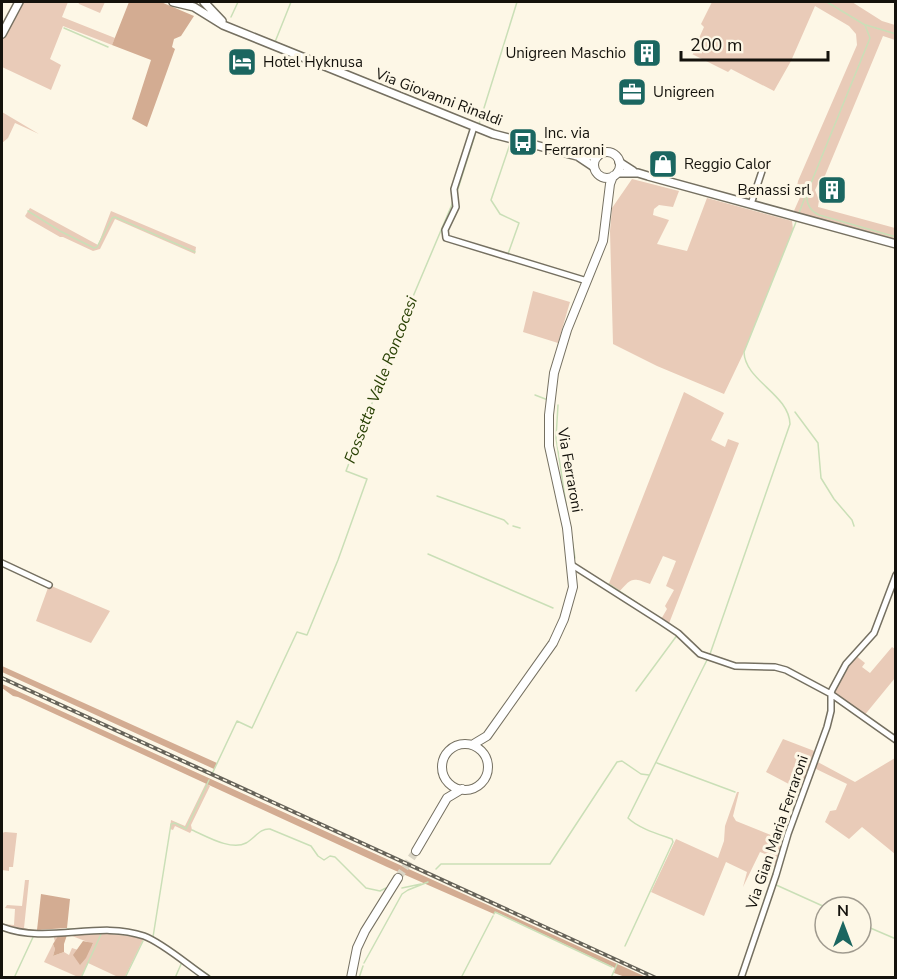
<svg xmlns="http://www.w3.org/2000/svg" width="897" height="979" font-family="'Nunito Sans',sans-serif">
	<style>
		.green { fill: #e9cbb8 }
		.forest { fill: #d3ac92 }
		.lines { fill: none; stroke-linecap: round; stroke-linejoin: round }
		.stream { stroke: #cadfb7; stroke-width: 1.5 }
		.secondary-tunnel { stroke: #dad5c5; stroke-width: 8; stroke-dasharray: 8 4; stroke-linecap: butt }
		.minor-casing { stroke: #757061; stroke-width: 8 }
		.tertiary-casing { stroke: #757061; stroke-width: 10 }
		.secondary-casing { stroke: #757061; stroke-width: 10 }
		.minor { stroke: #fff; stroke-width: 5 }
		.tertiary { stroke: #fff; stroke-width: 7 }
		.secondary { stroke: #fff; stroke-width: 8 }
		.rail-casing { stroke: #666359; stroke-width: 4 }
		.rail { stroke: #fdf7e6; stroke-width: 1.5; stroke-dasharray: 4.5; stroke-linecap: butt }
		.labels { text-anchor: middle; dominant-baseline: central; stroke-width: 6; stroke-linejoin: round; paint-order: stroke }
		.poi-label { font-size: 15px; fill: #14120c; stroke: #fdf7e6; text-anchor: start }
		.street-label { font-size: 15px; fill: #14120c; stroke: #fdf7e6 }
		.water-label { font-size: 16px; font-style: italic; fill: #294104; stroke: #fdf7e6 }
	</style>
	<rect width="100%" height="100%" fill="#fdf7e6"/>
	<path class="green" d="M21,2H68L62,17L115,38L112,45L63,26L50,59L61,65L51,90L2,67V40Z
		M78,2H105L100,13L79,4Z
		M712,2H852L882,21L895,25V40L883,36L824,178L819,182L815,190L819,200L818,207L895,228V241L793,213L801,195L797,187L798,181L857,45L856,34L849,26L815,6L791,61L774,91L731,69L728,72L692,54L704,27L701,24Z
		M2,112L39,134L15,123L8,138L2,143Z
		M632,179L679,191L673,207L659,205L654,209L653,215L669,220L657,244L687,251L707,198L792,221L793,229L744,352L724,394L657,366L613,344L610,231L612,208Z
		M30,208L98,245L111,211L196,247L195,254L115,219L100,249L93,251L63,237H60L27,218L25,216Z
		M533,291L570,302L558,343L523,332Z
		M684,392L724,413L711,440L725,447L728,439L739,443L668,626L660,621L667,609L665,606L674,590L666,586L676,561L663,556L650,584C631,577 632,578 618,593L608,586Z
		M49,585L110,611L91,643L36,621Z
		M892,647L895,649V678L863,717L831,694L855,655L865,663L862,667L870,673Z
		M783,739L817,752L814,760L855,782L895,758V854L862,827L849,839L825,822L830,811L836,810L847,784L812,767L804,792L766,772Z
		M206,783L210,786L191,825L192,830L190,833L175,826L173,830L170,829L171,820L185,826Z
		M737,792H739L733,816L736,821L786,841L778,870L774,868L775,858L760,852L743,887L747,872L726,862L704,916L651,892L676,839L718,858L724,841L725,826Z
		M5,832L17,833L13,867H9V871L2,870V833Z
		M25,880H29L24,928L36,931L17,929L2,924L14,925L15,909L5,908L7,905L22,906Z
		M102,933L144,938L125,977H118L88,963L81,977H78L44,962L53,944L55,949L53,956L64,952L69,955L72,948L78,950L93,944L72,936H58L55,942L53,934Z"/>
	<path class="forest" d="M129,2H161L194,16L181,36L174,39L172,47L175,49L147,127L132,119L151,60L112,45Z
		M2,666L217,763L214,769L2,672Z
		M2,684L646,977H625L614,973L615,968L496,912L494,914L387,867L18,697L13,696L2,688Z
		M41,894L70,899L67,928L37,930Z
		M67,935L64,944V952L53,956L55,949L53,944L58,936Z
		M83,941L93,943L86,958L80,965L73,955Z"/>
	<g class="lines">
		<path class="stream" d="M291,2L275,42L364,78
			M827,2L865,25L870,38L807,193C806,203 810,211 819,215L896,237
			M231,17L238,2
			M866,25L896,34
			M64,28L108,47
			M479,124L517,2
			M457,192L475,135
			M28,211L60,231L94,248L97,247L112,218L115,217L195,252
			M799,213L805,197
			M508,254L519,223L500,214L491,200L510,144
			M535,395L548,400
			M558,405L556,438L568,517
			M795,412L818,443L821,478L834,499L852,520L854,526
			M437,496L504,520L508,524
			M513,526L520,528
			M572,539L575,558
			M428,554L553,608
			M609,584L658,617
			M710,654L790,424C789,394 745,381 744,352L796,222
			M636,691L678,634
			M657,763L735,792
			M212,774L237,721L252,728L297,632L307,635L338,560L367,479L346,471L412,299L453,202
			M192,830C206,836 231,851 246,843C255,838 260,828 270,829L311,846L318,856L324,860L330,856L335,857L366,888L380,891L386,888
			M436,869L441,864H550L617,762L622,761L641,774L649,775
			M774,884L825,907
			M402,888L421,884
			M494,914L495,912L612,967
			M861,924L896,939
			M67,929L102,928
			M52,931L63,930
			M146,934L157,940
			M153,937L171,824L175,823L186,829L209,780
			M625,946L673,842L672,839C658,834 638,828 628,818L707,660
			M184,958L213,978
			M364,963L402,894L408,890L428,882
			M14,978L34,935
			M81,978L102,932
			M125,978L143,941
			M175,978L182,962
			M359,978L363,966
			M461,978L493,916
			M611,978L617,964"/>
		<path class="secondary-tunnel" d="M398,878L416,851"/>
		<g class="minor-casing">
			<path id="minor" d="M474,127L454,189L456,207L445,230L446,238L587,281
				M751,204L762,171
				M2,563L49,585
				M572,565L660,621L678,633L700,654L735,666L775,667L786,670L831,694L896,740
				M2,927C48,945 98,920 144,936C163,943 189,966 207,978
				M741,978L776,875L788,834L827,727L831,711V694L832,690L846,664L874,633L896,575"/>
		</g>
		<g class="tertiary-casing">
			<path id="tertiary" d="M173,2L194,7L223,25L493,134L577,156H598
				M204,2L222,21
				M2,34L19,2
				M579,157L594,167
				M619,162L633,171
				M617,173H638L648,176L896,244"/>
		</g>
		<g class="secondary-casing">
			<path id="secondary" d="M594 165a13 13 0 1 1 26 0a13 13 0 1 1-26 0Z
				M442 767a23 23 0 1 1 46 0a23 23 0 1 1-46 0Z
				M472,745L487,736L553,643L564,619L573,587L567,528L549,446V415L554,373L567,330L603,241L610,184L613,176
				M416,851L447,798L462,789
				M351,978L357,948L365,931L398,878"/>
		</g>
		<use href="#minor" class="minor"/>
		<use href="#tertiary" class="tertiary"/>
		<use href="#secondary" class="secondary"/>
		<g class="rail-casing">
			<path id="rail" d="M2,678L656,978"/>
		</g>
		<use href="#rail" class="rail"/>
	</g>
	<defs>
		<g id="building-square" transform="scale(1.5)"><rect x="-9" y="-9" width="18" height="18" rx="4" fill="#1b6660" stroke="#fdf7e6"/><path d="M-4-6H4V6H1V3H-1V6H-4ZM-2.5-4.3h1.7v1.8h-1.7ZM.8-4.3h1.7v1.8H.8ZM-2.5-1h1.7V.8h-1.7ZM.8-1h1.7V.8H.8Z" fill="#fff"/></g>
		<g id="hotel-square" transform="scale(1.5)"><rect x="-9" y="-9" width="18" height="18" rx="4" fill="#1b6660" stroke="#fdf7e6"/><path d="M-6-4.5h1.5V1H6V5H4.5V3h-9V5H-6ZM-4 0a1.8 1.8 0 1 1 3.6 0ZM.5 0V-2.5h3Q6-2.5 6 0Z" fill="#fff"/></g>
		<g id="office-square" transform="scale(1.5)"><rect x="-9" y="-9" width="18" height="18" rx="4" fill="#1b6660" stroke="#fdf7e6"/><path d="M-6-3h4V-5.5h4V-3h4V5H-6ZM-1-4.5V-3h2v-1.5ZM-6 0V1H6V0Z" fill="#fff"/></g>
		<g id="bus-square" transform="scale(1.5)"><rect x="-9" y="-9" width="18" height="18" rx="4" fill="#1b6660" stroke="#fdf7e6"/><path d="M-5-6H5V4H4V6H2V4H-2V6H-4V4H-5ZM-3.5-4V0h7V-4ZM-3.5 1.2v1.5H-2V1.2ZM2 1.2v1.5H3.5V1.2Z" fill="#fff"/></g>
		<g id="shop-square" transform="scale(1.5)"><rect x="-9" y="-9" width="18" height="18" rx="4" fill="#1b6660" stroke="#fdf7e6"/><path d="M-5-2.5h2.3a2.7 3.5 0 0 1 5.4 0H5L5.5 6h-11ZM-1.5-2.5h3a1.5 2.3 0 0 0-3 0Z" fill="#fff"/></g>
	</defs>
	<g fill-rule="evenodd">
		<use href="#building-square" x="647" y="53"/>
		<use href="#hotel-square" x="242" y="62"/>
		<use href="#office-square" x="632" y="92"/>
		<use href="#bus-square" x="523" y="142"/>
		<use href="#shop-square" x="663" y="164"/>
		<use href="#building-square" x="832" y="190"/>
	</g>
	<g class="labels">
		<g class="poi-label">
			<text x="626" y="53" text-anchor="end">Unigreen Maschio</text>
			<text x="263" y="62">Hotel Hyknusa</text>
			<text x="653" y="92">Unigreen</text>
			<text x="544" y="133">Inc. via<tspan x="544" dy="17">Ferraroni</tspan></text>
			<text x="684" y="164">Reggio Calor</text>
			<text x="811" y="190" text-anchor="end">Benassi srl</text>
		</g>
		<g class="street-label">
			<text transform="translate(439 97) rotate(21)">Via Giovanni Rinaldi</text>
			<text transform="translate(570 470) rotate(80)">Via Ferraroni</text>
			<text transform="translate(777 832) rotate(-71)">Via Gian Maria Ferraroni</text>
		</g>
		<g class="water-label">
			<text transform="translate(381 380) rotate(-69)">Fossetta Valle Roncocesi</text>
		</g>
	</g>
	<rect width="897" height="979" fill="none" stroke="#14120c" stroke-width="6"/>
	<g transform="translate(843 925)"><circle r="28" fill="#fdf7e6" stroke="#a09b8f" stroke-width="1.5"/>
	<path d="M0-4.5L10 22L0 15L-10 22Z" fill="#1b6660"/>
	<text y="-9" font-size="16" font-weight="bold" text-anchor="middle" fill="#14120c">N</text>
	</g>
	<path d="M681 51v9h147v-9" fill="none" stroke="#14120c" stroke-width="3"/>
	<text x="690" y="51" font-size="18" fill="#14120c" stroke="#fdf7e6" stroke-width="4.5" paint-order="stroke">200 m</text>
</svg>
